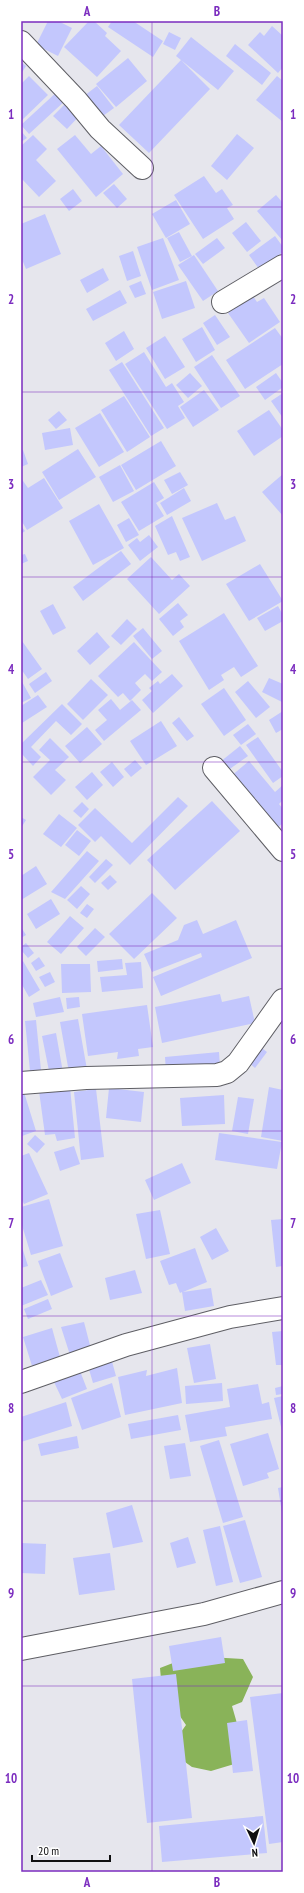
<svg xmlns="http://www.w3.org/2000/svg" width="304" height="1893" font-family="'PT Sans Narrow',sans-serif">
	<style>
		.forest { fill: #89b359 }
		.building { fill: #c3c7fd }
		.lines { fill: none; stroke-linecap: round; stroke-linejoin: round }
		.street-casing { stroke: #5e5e64; stroke-width: 24 }
		.secondary-casing { stroke: #5e5e64; stroke-width: 24 }
		.street { stroke: #fff; stroke-width: 22 }
		.secondary { stroke: #fff; stroke-width: 22 }
		.grid { fill: none; stroke: #7b2cbf; stroke-width: 1; stroke-opacity: 0.55 }
		.neatline { fill: none; stroke: #7b2cbf; stroke-width: 1.5 }
		.grid-label { font-size: 13px; text-anchor: middle; font-weight: bold; fill: #7b2cbf }
	</style>
	<rect width="100%" height="100%" fill="#e6e6ed"/>
	<path class="forest" d="M191,1656L243,1659L253,1677L242,1702L232,1706L240,1734L241,1762L211,1771L192,1767L171,1752L174,1742L186,1725L162,1690L160,1668Z"/>
	<path class="building" d="M48,21H58L72,28L58,56L36,45Z
		M89,21H94L107,33L105,36L121,51L97,77L64,47Z
		M112,21H133L163,41L153,57L108,27Z
		M272,26L283,36V67L278,73L248,45L260,32L264,36Z
		M169,32L181,38L175,50L163,44Z
		M191,37L234,71L218,90L176,56Z
		M235,44L271,73L262,85L226,56Z
		M128,58L147,81L116,107L96,84Z
		M181,60L210,89L149,153L119,125Z
		M21,62L26,66L21,74Z
		M29,76L48,95L22,120L21,84Z
		M277,76L283,81V122L256,100Z
		M97,86L114,108L96,121L80,99Z
		M59,90L67,99L29,134L21,125Z
		M69,100L82,113L67,129L53,116Z
		M21,131L27,138L21,142Z
		M237,134L254,148L227,180L211,166Z
		M33,135L47,149L36,160L56,181L39,197L21,178V146Z
		M75,135L91,154L101,146L123,174L96,197L57,149Z
		M204,176L216,193L222,189L233,205L227,208L234,219L203,239L174,195Z
		M114,184L127,199L117,208L103,193Z
		M73,189L82,201L69,211L60,199Z
		M276,195L283,203V241L257,211Z
		M176,200L190,224L166,238L152,214Z
		M45,214L61,254L26,269L21,257V224Z
		M246,222L261,241L247,252L232,233Z
		M179,232L192,256L180,262L167,238Z
		M275,236L283,247V252L259,269L249,255Z
		M163,238L179,280L152,290L137,247Z
		M217,238L225,248L203,264L195,254Z
		M133,251L141,276L127,281L119,256Z
		M194,255L218,291L203,301L178,265Z
		M103,268L109,280L87,293L80,280Z
		M141,281L146,294L135,298L129,286Z
		M186,281L195,308L162,319L153,292Z
		M120,290L127,303L93,321L86,309Z
		M253,296L257,302L264,298L280,322L249,343L228,313Z
		M215,315L230,337L217,345L203,323Z
		M202,327L215,350L196,362L182,339Z
		M275,328L283,339V364L245,389L226,360Z
		M124,331L134,349L116,361L105,343Z
		M165,336L185,367L165,379L146,348Z
		M144,352L166,387L172,383L184,402L178,406L185,418L167,429L125,364Z
		M212,355L240,396L221,408L194,367Z
		M122,362L164,428L151,436L109,370Z
		M190,373L202,386L188,398L176,385Z
		M276,373L283,383V387L265,400L256,387Z
		M204,390L219,410L193,427L180,407Z
		M283,393V418L271,401Z
		M124,396L150,437L127,452L101,410Z
		M269,410L283,430V436L254,456L237,431Z
		M59,411L67,420L56,429L48,420Z
		M100,413L124,452L99,467L75,428Z
		M70,428L73,445L45,450L42,433Z
		M161,441L176,466L136,490L121,465Z
		M78,449L96,477L59,500L42,472Z
		M21,450H23L28,464L21,467Z
		M120,465L134,491L113,502L99,477Z
		M180,472L188,485L172,494L164,480Z
		M283,474V516L262,492Z
		M21,478L28,488L44,478L63,508L27,530L21,520Z
		M154,482L164,498L156,503L164,516L139,531L121,502Z
		M184,488L191,501L167,515L160,503Z
		M217,503L225,520L235,516L246,541L202,561L182,518Z
		M99,504L124,548L93,565L69,521Z
		M172,516L190,557L180,561L176,552L168,555L155,526Z
		M129,518L139,535L126,542L117,525Z
		M21,526L25,531L21,534Z
		M149,535L158,547L140,561L128,545L137,538L140,542Z
		M121,551L131,564L83,601L73,587Z
		M25,554L28,561L21,564V555Z
		M151,557L172,580L179,574L190,586L159,614L127,579Z
		M260,564L283,601L249,621L226,584Z
		M178,603L188,615L180,621L184,627L173,636L159,619Z
		M53,604L66,628L53,635L40,611Z
		M278,606L283,615V621L265,631L257,618Z
		M224,613L258,666L241,677L234,667L221,675L224,680L209,690L179,641Z
		M127,619L137,629L121,645L111,636Z
		M143,628L162,651L152,659L133,636Z
		M97,632L110,647L90,665L77,651Z
		M22,641L42,669L28,679L21,669V642Z
		M134,642L162,672L152,681L145,674L135,683L141,690L130,701L123,693L118,697L98,676Z
		M46,672L52,681L35,693L29,684Z
		M172,674L183,686L153,713L142,700L152,691L149,688L158,681L160,684Z
		M269,678L283,684L282,702L262,692Z
		M91,679L108,695L83,720L67,704Z
		M21,680L31,698L21,703Z
		M248,681L270,707L256,718L235,692Z
		M224,688L246,720L224,736L201,704Z
		M38,695L47,707L22,723L21,706Z
		M111,699L120,710L132,700L141,710L104,741L95,730L107,720L98,710Z
		M62,704L82,724L71,735L56,721L31,747L41,757L33,766L21,753V744Z
		M283,711V729L276,733L269,720Z
		M179,717L194,736L187,741L172,723Z
		M161,721L177,746L146,765L130,741Z
		M248,724L256,734L241,745L233,735Z
		M87,727L102,744L80,763L65,746Z
		M258,737L283,772V776L273,783L246,745Z
		M50,738L69,757L55,770L66,780L51,795L33,777L50,760L39,750Z
		M240,746L248,756L227,771L220,762Z
		M135,760L142,768L131,777L124,769Z
		M249,761L275,792L283,785V800L279,804L283,809V823L276,829L230,777Z
		M112,762L124,777L113,787L100,772Z
		M92,772L103,785L87,800L75,787Z
		M178,797L188,806L130,865L101,836L95,842L78,825L95,808L132,843Z
		M212,801L240,831L175,890L147,860Z
		M82,802L89,809L81,818L73,811Z
		M59,814L77,828L61,847L43,834Z
		M21,817L26,820L21,828Z
		M77,830L91,841L79,856L65,845Z
		M87,851L99,861L65,899L51,892Z
		M106,859L113,865L95,883L89,877Z
		M36,866L47,884L21,900V876Z
		M110,875L117,882L108,890L101,883Z
		M81,886L90,894L77,909L67,900Z
		M152,893L177,918L134,959L109,934Z
		M51,899L60,914L36,929L27,914Z
		M87,904L94,909L87,918L80,913Z
		M70,916L84,928L61,954L47,942Z
		M197,920L203,934L236,920L252,958L161,996L153,977L202,957L201,953L152,972L144,954L178,940L184,925Z
		M21,927L26,935L21,938Z
		M95,928L105,937L86,956L77,947Z
		M26,943L34,953L28,958L21,950V947Z
		M39,957L45,966L36,971L31,963Z
		M122,959L123,969L98,972L97,961Z
		M23,961L40,990L29,997L21,983V962Z
		M141,962L143,988L102,992L100,977L127,975L125,963Z
		M61,964H90L91,992L62,993Z
		M50,972L55,982L45,987L39,977Z
		M220,994L222,1002L249,996L255,1023L162,1043L155,1007Z
		M60,997L64,1012L36,1017L33,1003Z
		M79,997L80,1007L67,1009L66,998Z
		M147,1005L153,1047L138,1049L139,1056L117,1059L118,1052L88,1056L82,1014Z
		M78,1019L88,1075L70,1078L60,1022Z
		M36,1020L42,1080L31,1081L25,1021Z
		M56,1033L64,1078L51,1081L42,1036Z
		M259,1046L267,1052L255,1068L247,1061Z
		M219,1052L220,1067L166,1072L165,1057Z
		M70,1087L75,1138L57,1141L55,1134L45,1135L39,1091Z
		M269,1087L283,1090V1141L261,1137Z
		M109,1088L144,1092L141,1122L106,1118Z
		M23,1089L36,1131L22,1136L21,1090Z
		M96,1089L104,1157L81,1160L74,1092Z
		M224,1095L225,1124L182,1126L180,1098Z
		M238,1097L254,1099L248,1134L232,1131Z
		M219,1133L282,1142L277,1169L215,1160Z
		M35,1135L45,1144L37,1153L27,1144Z
		M74,1146L80,1164L60,1171L54,1152Z
		M29,1153L48,1194L24,1204L21,1198V1156Z
		M182,1163L191,1183L154,1200L145,1180Z
		M49,1199L63,1246L31,1255L21,1222V1207Z
		M160,1210L170,1254L146,1259L136,1214Z
		M283,1219V1266L276,1267L271,1220Z
		M216,1228L229,1251L212,1260L200,1237Z
		M21,1244L28,1266L21,1268Z
		M195,1248L207,1282L183,1292L211,1288L214,1306L185,1311L182,1292L180,1293L176,1283L169,1285L160,1261Z
		M60,1253L73,1287L51,1296L38,1261Z
		M135,1270L142,1293L110,1300L105,1278Z
		M41,1280L48,1295L21,1306V1288Z
		M48,1299L52,1309L28,1319L24,1309Z
		M84,1322L92,1353L70,1355L61,1327Z
		M52,1328L60,1357L32,1366L23,1337Z
		M283,1331V1365H276L272,1332Z
		M210,1344L216,1379L194,1383L187,1348Z
		M111,1358L116,1376L93,1383L88,1366Z
		M177,1368L182,1403L125,1415L118,1377L147,1370L146,1376Z
		M80,1371L87,1389L62,1399L54,1382Z
		M112,1383L121,1417L82,1430L71,1398Z
		M222,1383L223,1401L186,1404L185,1386Z
		M258,1384L262,1404L269,1402L272,1419L225,1427L227,1436L190,1442L185,1415L230,1407L227,1389Z
		M283,1386V1394L276,1395L275,1388Z
		M283,1396V1431H282L274,1398Z
		M66,1402L72,1426L21,1442V1417Z
		M178,1415L181,1430L131,1439L128,1424Z
		M268,1433L279,1469L267,1473L269,1478L243,1486L230,1444Z
		M77,1436L79,1448L41,1456L38,1444Z
		M219,1440L243,1517L223,1523L200,1446Z
		M185,1443L191,1476L170,1479L164,1446Z
		M283,1487V1513H282L278,1488Z
		M132,1505L143,1542L113,1548L106,1513Z
		M245,1520L262,1577L240,1583L223,1526Z
		M220,1526L233,1582L216,1586L203,1530Z
		M188,1537L196,1563L177,1568L170,1543Z
		M21,1543L46,1544L45,1574L21,1573Z
		M110,1553L115,1590L79,1595L73,1558Z
		M221,1637L225,1663L173,1671L169,1646Z
		M176,1674L192,1818L147,1823L132,1679Z
		M283,1693V1842L269,1844L250,1697Z
		M247,1720L253,1771L233,1773L227,1723Z
		M263,1816L267,1853L162,1862L159,1826Z"/>
	<g class="lines">
		<g class="street-casing">
			<path id="street" d="M21,42L76,100L100,129L142,168
				M223,302L283,266
				M214,768L283,850
				M21,1083L86,1078L217,1075L227,1072L238,1063L283,1000
				M21,1382L126,1345L230,1317L283,1308"/>
		</g>
		<g class="secondary-casing">
			<path id="secondary" d="M21,1649L204,1614L283,1592"/>
		</g>
		<use href="#street" class="street"/>
		<use href="#secondary" class="secondary"/>
	</g>
	<path class="grid" d="M152,21V1872M21,207H283M21,392H283M21,577H283M21,762H283M21,946H283M21,1131H283M21,1316H283M21,1501H283M21,1686H283"/>
	<rect width="304" height="1893" fill="none" stroke="#ffffff" stroke-width="44"/>
	<g transform="translate(254 1843) rotate(176)" stroke="#ffffff" stroke-width="3" paint-order="stroke">
	<path d="M0-3L7 15L0 10L-7 15Z" fill="#0f0f11"/>
	<text y="-6" font-size="11" font-weight="bold" text-anchor="middle" fill="#0f0f11">N</text>
	</g>
	<path d="M32 1855v6h78v-6" fill="none" stroke="#0f0f11" stroke-width="2"/>
	<text x="38" y="1855" font-size="12" fill="#0f0f11" stroke="#ffffff" stroke-width="3" paint-order="stroke">20 m</text>
	<rect x="22" y="22" width="260" height="1849" class="neatline"/>
	<g class="grid-label">
		<text x="87" y="16">A</text>
		<text x="217" y="16">B</text>
		<text x="11" y="119">1</text>
		<text x="293" y="119">1</text>
		<text x="11" y="304">2</text>
		<text x="293" y="304">2</text>
		<text x="11" y="489">3</text>
		<text x="293" y="489">3</text>
		<text x="11" y="674">4</text>
		<text x="293" y="674">4</text>
		<text x="11" y="859">5</text>
		<text x="293" y="859">5</text>
		<text x="11" y="1044">6</text>
		<text x="293" y="1044">6</text>
		<text x="11" y="1228">7</text>
		<text x="293" y="1228">7</text>
		<text x="11" y="1413">8</text>
		<text x="293" y="1413">8</text>
		<text x="11" y="1598">9</text>
		<text x="293" y="1598">9</text>
		<text x="11" y="1783">10</text>
		<text x="293" y="1783">10</text>
		<text x="87" y="1887">A</text>
		<text x="217" y="1887">B</text>
	</g>
</svg>
